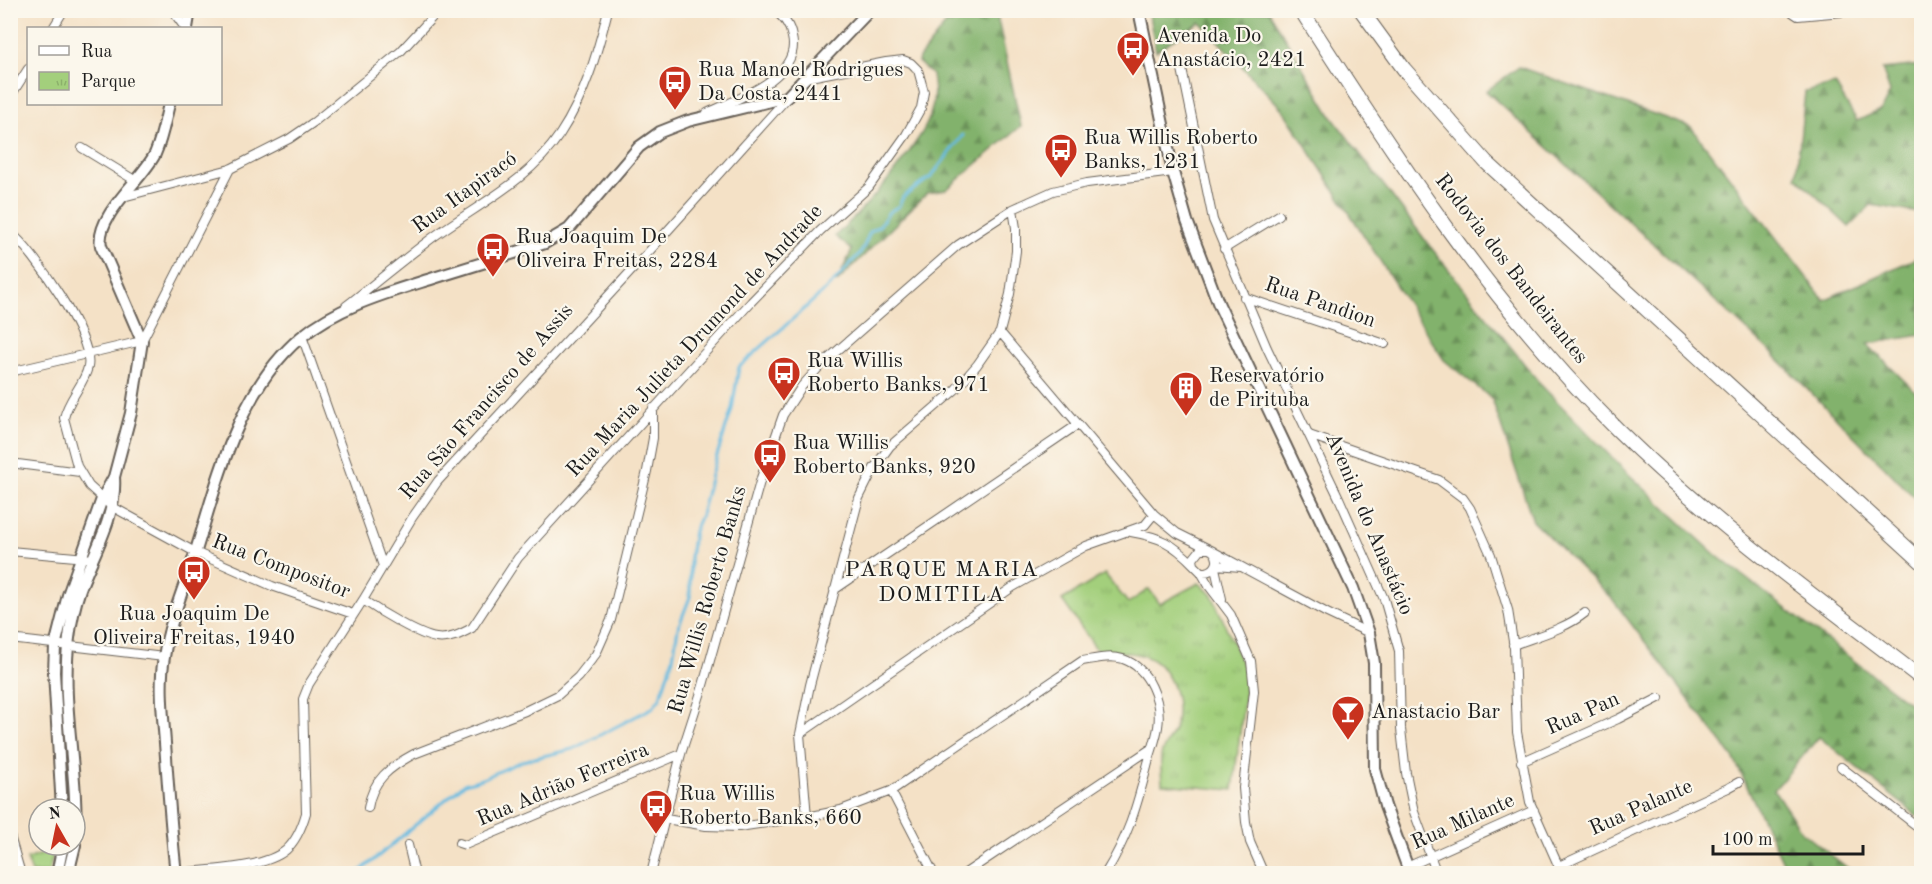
<svg xmlns="http://www.w3.org/2000/svg" width="1932" height="884" font-family="'Old Standard TT',serif">
	<style>
		.forest { fill: url(#forest-firs); stroke: #4f6744; stroke-width: 1.5 }
		.park { fill: url(#park-tufts); stroke: #60764c; stroke-width: 1.5 }
		.lines { fill: none; stroke-linecap: round; stroke-linejoin: round }
		.stream { stroke: #65bbe1; stroke-width: 3 }
		.street-casing { stroke: #686158; stroke-width: 10 }
		.secondary-casing { stroke: #686158; stroke-width: 14 }
		.highway-casing { stroke: #686158; stroke-width: 16 }
		.street { stroke: #fff; stroke-width: 8 }
		.secondary { stroke: #fff; stroke-width: 10 }
		.highway { stroke: #fff; stroke-width: 14 }
		.labels { text-anchor: middle; dominant-baseline: central; stroke-width: 4.5; stroke-linejoin: round; paint-order: stroke }
		.poi-label { font-size: 21px; fill: #1c1c1c; stroke: #fbf7ec; text-anchor: start }
		.street-label { font-size: 21px; fill: #1c1c1c; stroke: #fbf7ec }
		.neighbourhood-label { font-size: 22px; letter-spacing: 1.5px; fill: #1c1c1c; stroke: #fbf7ec }
	</style>
	<defs>
		<pattern id="forest-firs" width="22" height="20" patternUnits="userSpaceOnUse" patternTransform="scale(1.5)"><rect width="22" height="20" fill="#82b26c"/><path d="M5 1l3.5 6h-7zM16 11l3.5 6h-7z" fill="#6a9058"/></pattern>
		<pattern id="park-tufts" width="24" height="20" patternUnits="userSpaceOnUse" patternTransform="scale(1.5)"><rect width="24" height="20" fill="#a3cf7c"/><path d="M3 7l-1-3M5 7V3M7 7l1-3M15 17l-1-3M17 17v-4M19 17l1-3" fill="none" stroke="#8cb16b"/></pattern>
	</defs>
	<rect width="100%" height="100%" fill="#fbf7ec"/>
	<filter id="ink" filterUnits="userSpaceOnUse"><feTurbulence type="fractalNoise" baseFrequency=".0167" numOctaves="2"/><feDisplacementMap in="SourceGraphic" scale="12" xChannelSelector="R" yChannelSelector="G"/><feConvolveMatrix kernelMatrix="1 2 1 2 8 2 1 2 1" color-interpolation-filters="sRGB"/></filter>
	<filter id="wash" filterUnits="userSpaceOnUse"><feTurbulence type="fractalNoise" baseFrequency=".008" numOctaves="4" result="noise"/><feDisplacementMap in="SourceGraphic" scale="24" xChannelSelector="R" yChannelSelector="G"/><feGaussianBlur stdDeviation="1.35" result="paint"/><feColorMatrix in="noise" values="0 0 0 0 0 0 0 0 0 0 0 0 0 0 0 0 0 1.4 0 .05"/><feComposite in="paint" operator="in"/></filter>
	<g filter="url(#wash)">
		<rect width="100%" height="100%" fill="#f4e1c6"/>
		<path class="forest" d="M956,11H996L1021,126L946,190L927,193L836,283L852,250L835,236C864,209 886,185 909,152C917,140 928,126 931,112C935,99 934,88 932,75L918,62L919,58Z
			M1148,11H1269L1332,117L1429,245L1542,386L1621,467L1717,556L1921,712V819L1819,737L1774,790L1802,832L1854,873H1788L1734,759L1613,600L1533,521L1492,399L1444,360L1283,110L1200,22L1156,51Z
			M1921,65V213L1871,205L1849,227L1796,177L1805,92L1835,84L1857,121L1881,110L1890,92L1882,69Z
			M1519,67L1691,127L1824,300L1921,256V335L1867,344L1921,397V504L1771,352L1486,91Z"/>
		<path class="park" d="M1105,574L1128,603L1149,589L1160,604L1199,583L1212,595L1247,675L1233,790L1162,784C1162,775 1159,760 1162,752C1166,742 1174,734 1176,723C1181,696 1169,663 1141,655C1127,651 1113,652 1099,653L1062,600Z
			M55,850L48,873H32L27,859Z"/>
		<g class="lines">
			<path class="stream" d="M357,874L464,784L482,779L522,761L573,749L652,708L660,698L673,658L678,628L690,597V557L694,531L701,515L712,471L732,409L739,367L833,283L862,251L870,232L880,225L889,212L899,206L903,197L931,177L963,135"/>
		</g>
	</g>
	<g filter="url(#ink)">
		<g class="lines">
			<g class="street-casing">
				<path id="street" d="M172,10L185,28
					M1789,10L1798,16L1864,10
					M53,28L64,10
					M1181,64L1213,220L1267,348L1339,498L1384,599L1399,651L1401,729L1406,773L1414,812L1437,874
					M10,97L28,69
					M707,113C735,100 802,77 792,37C790,25 784,18 774,10
					M82,148L136,181
					M123,197L230,169L289,139L314,122L401,51L439,10
					M10,232C34,251 94,338 88,367C84,385 68,399 64,418L77,466L89,486L111,506L195,552L272,586L353,614
					M1224,249L1279,215
					M1244,297L1385,344
					M346,306C375,283 403,260 432,238C477,205 529,181 560,134C585,96 597,54 608,10
					M1000,332L1154,514L1177,533L1213,551C1222,561 1215,573 1201,572L1194,565L1193,559L1201,549H1207
					M302,336L383,566
					M10,372L142,341L230,169
					M1309,435L1439,480L1463,498L1470,508L1491,555L1508,610L1514,648L1517,732L1530,802L1562,874
					M10,463L80,472
					M1131,532C1160,537 1173,543 1194,565
					M10,551L86,558
					M1214,552L1327,613L1369,633
					M1216,565L1241,567
					M1215,568L1222,599
					M1201,572L1209,586L1231,615L1251,661L1254,691L1243,788L1246,822L1250,842L1264,874
					M834,590L1077,425
					M363,600C379,611 418,635 436,638C449,640 461,634 472,628L518,558L751,302L820,231L869,187L906,135L921,108L924,92L918,70L911,63L903,60L886,62L805,78
					M10,639L164,657
					M1513,645C1537,636 1565,629 1585,613
					M800,734L1013,587L1086,546L1145,525L1154,514
					M1521,762L1618,719L1659,698
					M1841,767L1922,830
					M891,791L934,874
					M368,808C372,780 390,767 414,754L525,711L558,695L578,677L596,654L611,620L647,471L653,438V408
					M807,817L800,734L810,685L859,498L874,468L890,446L955,390L977,365L1000,332L1010,294L1016,251V228L1013,209
					M666,819L706,826L739,827L807,817L841,810L891,791L1082,661C1095,659 1110,655 1123,659C1149,668 1162,701 1158,727C1156,741 1150,754 1147,767C1136,809 1128,837 1105,874
					M10,836L21,874
					M459,843L465,845L681,754
					M408,845L415,874
					M1559,866L1728,788L1739,782
					M1407,867L1534,810
					M176,873C205,870 264,869 286,850C297,840 302,827 306,813L303,699L309,684L363,600L412,518L438,481L644,257L787,98
					M651,874L681,754L702,689L761,478L783,415L802,386L821,365L958,245L1013,209L1053,191L1087,183L1173,172
					M964,874L1152,748"/>
			</g>
			<g class="secondary-casing">
				<path id="secondary" d="M1139,10L1173,172L1187,221L1219,305L1353,588L1369,633L1374,663L1375,769L1385,806L1410,874
					M187,28L190,10
					M62,809L54,672L55,646L68,595L102,499L114,477L131,413L142,341L101,246C95,216 142,180 155,154C162,138 165,120 169,104
					M75,838C79,771 60,705 69,638C71,622 75,604 80,589C93,554 117,516 114,477
					M57,874L63,845
					M68,874L75,845
					M176,874C171,830 168,786 165,743C163,715 159,685 164,657C169,623 183,590 194,557C218,481 237,391 301,337C340,305 390,292 437,277C473,266 509,255 545,243L569,229L639,147L660,132L688,121L787,97L870,10"/>
			</g>
			<g class="highway-casing">
				<path id="highway" d="M1301,10C1395,157 1493,307 1618,430C1711,522 1818,599 1922,679
					M1361,10L1404,69L1486,162L1922,562"/>
			</g>
			<use href="#street" class="street"/>
			<use href="#secondary" class="secondary"/>
			<use href="#highway" class="highway"/>
		</g>
	</g>
	<defs>
		<g id="bus-pin" transform="scale(1.725)"><path d="M0 17L-7.5 6A9.5 9.5 0 1 1 7.5 6Z" fill="#c8321e" stroke="#fbf7ec"/><path d="M-5-6H5V4H4V6H2V4H-2V6H-4V4H-5ZM-3.5-4V0h7V-4ZM-3.5 1.2v1.5H-2V1.2ZM2 1.2v1.5H3.5V1.2Z" fill="#fff"/></g>
		<g id="building-pin" transform="scale(1.725)"><path d="M0 17L-7.5 6A9.5 9.5 0 1 1 7.5 6Z" fill="#c8321e" stroke="#fbf7ec"/><path d="M-4-6H4V6H1V3H-1V6H-4ZM-2.5-4.3h1.7v1.8h-1.7ZM.8-4.3h1.7v1.8H.8ZM-2.5-1h1.7V.8h-1.7ZM.8-1h1.7V.8H.8Z" fill="#fff"/></g>
		<g id="bar-pin" transform="scale(1.725)"><path d="M0 17L-7.5 6A9.5 9.5 0 1 1 7.5 6Z" fill="#c8321e" stroke="#fbf7ec"/><path d="M-6-5H6L.8 .8V4.5H3.5V6h-7V4.5H-.8V.8Z" fill="#fff"/></g>
	</defs>
	<g fill-rule="evenodd">
		<use href="#bus-pin" x="1133" y="48"/>
		<use href="#bus-pin" x="675" y="82"/>
		<use href="#bus-pin" x="1061" y="150"/>
		<use href="#bus-pin" x="493" y="249"/>
		<use href="#bus-pin" x="784" y="373"/>
		<use href="#building-pin" x="1186" y="388"/>
		<use href="#bus-pin" x="770" y="455"/>
		<use href="#bus-pin" x="194" y="572"/>
		<use href="#bar-pin" x="1348" y="712"/>
		<use href="#bus-pin" x="656" y="806"/>
	</g>
	<g class="labels">
		<g class="poi-label">
			<text x="1156" y="36">Avenida Do<tspan x="1156" dy="24">Anastácio, 2421</tspan></text>
			<text x="698" y="70">Rua Manoel Rodrigues<tspan x="698" dy="24">Da Costa, 2441</tspan></text>
			<text x="1084" y="138">Rua Willis Roberto<tspan x="1084" dy="24">Banks, 1231</tspan></text>
			<text x="516" y="237">Rua Joaquim De<tspan x="516" dy="24">Oliveira Freitas, 2284</tspan></text>
			<text x="807" y="361">Rua Willis<tspan x="807" dy="24">Roberto Banks, 971</tspan></text>
			<text x="1209" y="376">Reservatório<tspan x="1209" dy="24">de Pirituba</tspan></text>
			<text x="793" y="443">Rua Willis<tspan x="793" dy="24">Roberto Banks, 920</tspan></text>
			<text x="194" y="614" text-anchor="middle">Rua Joaquim De<tspan x="194" dy="24">Oliveira Freitas, 1940</tspan></text>
			<text x="1371" y="712">Anastacio Bar</text>
			<text x="679" y="794">Rua Willis<tspan x="679" dy="24">Roberto Banks, 660</tspan></text>
		</g>
		<g class="street-label">
			<text transform="translate(465 193) rotate(-36)">Rua Itapiracó</text>
			<text transform="translate(1511 269) rotate(52)">Rodovia dos Bandeirantes</text>
			<text transform="translate(1320 303) rotate(19)">Rua Pandion</text>
			<text transform="translate(695 341) rotate(-47)">Rua Maria Julieta Drumond de Andrade</text>
			<text transform="translate(487 402) rotate(-49)">Rua São Francisco de Assis</text>
			<text transform="translate(1369 524) rotate(67)">Avenida do Anastácio</text>
			<text transform="translate(281 567) rotate(21)">Rua Compositor</text>
			<text transform="translate(708 600) rotate(-74)">Rua Willis Roberto Banks</text>
			<text transform="translate(1583 714) rotate(-24)">Rua Pan</text>
			<text transform="translate(563 785) rotate(-23)">Rua Adrião Ferreira</text>
			<text transform="translate(1641 808) rotate(-24)">Rua Palante</text>
			<text transform="translate(1463 822) rotate(-24)">Rua Milante</text>
		</g>
		<g class="neighbourhood-label">
			<text x="942" y="570">PARQUE MARIA<tspan x="942" dy="25">DOMITILA</tspan></text>
		</g>
	</g>
	<rect width="1932" height="884" fill="none" stroke="#fbf7ec" stroke-width="36"/>
	<rect x="27" y="27" width="195" height="78" fill="#fbf7ec" stroke="#a29f99" stroke-width="1.5"/>
	<rect x="39" y="46" width="30" height="9" fill="#ffffff" stroke="#a29f99" stroke-width="1.5"/>
	<text x="81" y="57" font-size="18" fill="#1c1c1c">Rua</text>
	<rect x="39" y="72" width="30" height="18" fill="url(#park-tufts)" stroke="#a29f99" stroke-width="1.5"/>
	<text x="81" y="87" font-size="18" fill="#1c1c1c">Parque</text>
	<g transform="translate(57 827) rotate(351)"><circle r="28" fill="#fbf7ec" stroke="#a29f99" stroke-width="1.5"/>
	<path d="M0-4.5L10 22L0 15L-10 22Z" fill="#c8321e"/>
	<text y="-9" font-size="16" font-weight="bold" text-anchor="middle" fill="#1c1c1c">N</text>
	</g>
	<path d="M1713 845v9h150v-9" fill="none" stroke="#1c1c1c" stroke-width="3"/>
	<text x="1722" y="845" font-size="18" fill="#1c1c1c" stroke="#fbf7ec" stroke-width="4.5" paint-order="stroke">100 m</text>
</svg>
